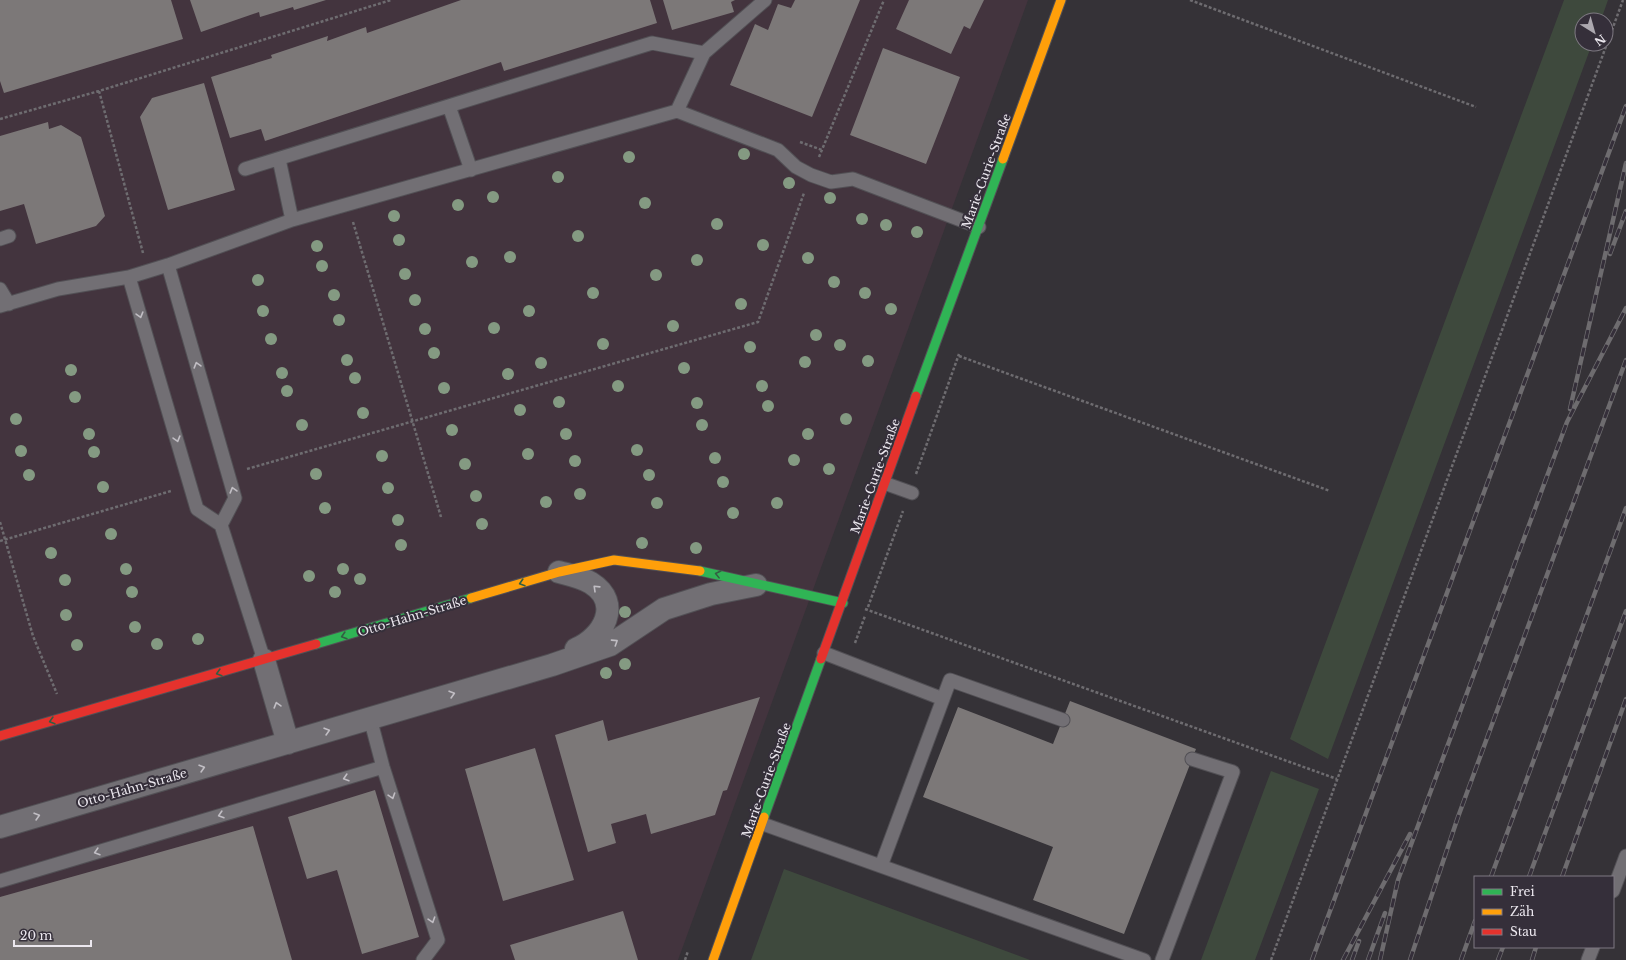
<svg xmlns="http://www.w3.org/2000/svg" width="1626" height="960" font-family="'Libre Baskerville',serif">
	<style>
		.commercial { fill: #43343e }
		.green { fill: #3e493d }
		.building { fill: #7c7878 }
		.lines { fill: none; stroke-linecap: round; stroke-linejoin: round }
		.lane-casing { stroke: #525055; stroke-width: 15 }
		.street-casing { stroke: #525055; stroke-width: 24 }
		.fast-casing { stroke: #525055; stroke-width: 11 }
		.slow-casing { stroke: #525055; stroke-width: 11 }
		.jam-casing { stroke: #525055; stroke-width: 11 }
		.path { stroke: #6e6c70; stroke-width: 2.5; stroke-dasharray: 3 2; stroke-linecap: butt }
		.lane { stroke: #726f74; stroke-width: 13 }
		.street { stroke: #726f74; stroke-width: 22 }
		.fast { stroke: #30b455; stroke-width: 9 }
		.slow { stroke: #ff9f0a; stroke-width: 9 }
		.jam { stroke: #e5322d; stroke-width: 9 }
		.rail-casing { stroke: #6e6c6f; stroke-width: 4.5 }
		.rail { stroke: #352f3a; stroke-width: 3; stroke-dasharray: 9; stroke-linecap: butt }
		.tree { fill: #849a82 }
		.oneway { stroke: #c1bec4 }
		.oneway2 { stroke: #335e43 }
		.labels { text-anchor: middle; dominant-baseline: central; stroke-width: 4; stroke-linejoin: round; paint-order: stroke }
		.street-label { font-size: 12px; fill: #ece8ef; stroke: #352f3a }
	</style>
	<rect width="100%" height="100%" fill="#353237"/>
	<path class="commercial" d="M0,0H1028L678,960H0Z"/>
	<path class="green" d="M1564,0H1608L1601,20H1582V44H1592L1328,759L1290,739Z
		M1271,771L1319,789L1255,960H1201Z
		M784,869L1030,960H751Z"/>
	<path class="building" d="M0,0H171L183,39L4,93L0,81Z
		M190,0H326L294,10L293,7L260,17L259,12L201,32Z
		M461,0H650L657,23L504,71L501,62L265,141L261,129L230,138L211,77L272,58L271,55L328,36L327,41L366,27L367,33Z
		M663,0H735L731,2L734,12L672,30Z
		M795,0H860L812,117L730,85L755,24L768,30L778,4L791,8Z
		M909,0H984L970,29L964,26L951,54L896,29Z
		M883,48L960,77L926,164L850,135Z
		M204,83L235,190L168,210L140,117L152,98Z
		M48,122L49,129L61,125L81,137L105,216L96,226L36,244L24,204L0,211V136Z
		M760,697L727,790L723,791L715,815L651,834L646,814L611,824L616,843L588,852L555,735L603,720L608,741Z
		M1070,701L1196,749L1124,934L1033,900L1053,847L923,797L958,707L1053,744Z
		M535,748L574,880L503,901L465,769Z
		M375,790L419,937L362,954L337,870L307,879L288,817Z
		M253,826L292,960H0V897Z
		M623,911L638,960H515L510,945Z"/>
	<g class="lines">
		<g class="lane-casing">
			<path id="lane" d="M449,106L471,170
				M677,111L704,53
				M279,159L292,220
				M245,169L652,43L704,53L765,0
				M0,239L9,236
				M168,265L235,498L221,525
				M129,277L197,509L221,525L264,660
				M0,289L9,304
				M0,306L58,289L129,277L168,265L292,220L677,111L778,150L796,167L811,175L831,182L853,179L979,227
				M884,483L912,493
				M824,653L943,699
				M370,718L383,767L438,940L423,960
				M763,824L1144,960
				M881,866L950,680L1063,720
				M0,881L383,767
				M1613,891L1626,856
				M1162,960L1233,772L1192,759
				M1588,960L1593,947"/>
		</g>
		<g class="street-casing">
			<path id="street" d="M559,572C570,575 581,577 591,583C623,603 603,638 576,649
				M264,660L288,743
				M0,827L552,665L610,645L664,609L711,594L756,585"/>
		</g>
		<g class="fast-casing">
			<path id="fast" d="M916,396L1003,159
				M700,571L843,603
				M316,644L471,598
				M764,817L821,659"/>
		</g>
		<g class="slow-casing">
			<path id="slow" d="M1003,159L1061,0
				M471,598L559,572L614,560L700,571
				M713,960L764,817"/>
		</g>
		<g class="jam-casing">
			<path id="jam" d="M821,659L916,396
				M0,736L316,644"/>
		</g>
		<path class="path" d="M1190,0L1476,107
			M99,91L143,253
			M0,119L99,91L391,0
			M800,142L822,150
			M819,157L884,0
			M353,222L441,517
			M959,356L1330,491
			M247,469L758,322L804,193
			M916,474L959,354
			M0,522L33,636L57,694
			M0,541L171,491
			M868,607L903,511
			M865,609L1337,779
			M855,643L865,616
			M685,960L688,951
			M1271,960L1623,0"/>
		<use href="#lane" class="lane"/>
		<use href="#street" class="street"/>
		<use href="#fast" class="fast"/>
		<use href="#slow" class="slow"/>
		<use href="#jam" class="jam"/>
		<g class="rail-casing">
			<path id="rail" d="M1610,254L1626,211
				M1570,409L1626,163
				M1491,877L1626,508
				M1529,877L1626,611
				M1562,877L1626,699
				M1312,960L1626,106
				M1343,960L1410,834
				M1352,960L1359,941
				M1368,960L1385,913
				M1380,960L1398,880L1567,422L1626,308
				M1410,960L1458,817L1626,360
				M1461,960L1475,921
				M1498,960L1503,947
				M1532,960L1536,947"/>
		</g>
		<use href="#rail" class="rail"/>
	</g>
	<g class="tree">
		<circle cx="744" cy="154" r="6"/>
		<circle cx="629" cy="157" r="6"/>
		<circle cx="558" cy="177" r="6"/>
		<circle cx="789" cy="183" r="6"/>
		<circle cx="493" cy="197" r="6"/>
		<circle cx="830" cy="198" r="6"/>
		<circle cx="645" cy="203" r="6"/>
		<circle cx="458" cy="205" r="6"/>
		<circle cx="394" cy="216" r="6"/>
		<circle cx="862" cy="219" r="6"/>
		<circle cx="717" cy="224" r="6"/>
		<circle cx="886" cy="225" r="6"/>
		<circle cx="917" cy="232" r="6"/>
		<circle cx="578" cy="236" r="6"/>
		<circle cx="399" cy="240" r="6"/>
		<circle cx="763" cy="245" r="6"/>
		<circle cx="317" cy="246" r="6"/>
		<circle cx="510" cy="257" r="6"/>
		<circle cx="808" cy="258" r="6"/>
		<circle cx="697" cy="260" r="6"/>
		<circle cx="472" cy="262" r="6"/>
		<circle cx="322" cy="266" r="6"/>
		<circle cx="405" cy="274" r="6"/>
		<circle cx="656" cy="275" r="6"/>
		<circle cx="258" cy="280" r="6"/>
		<circle cx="834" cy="282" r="6"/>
		<circle cx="593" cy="293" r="6"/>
		<circle cx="865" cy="293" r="6"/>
		<circle cx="334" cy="295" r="6"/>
		<circle cx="415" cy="300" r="6"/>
		<circle cx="741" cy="304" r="6"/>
		<circle cx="891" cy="309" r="6"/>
		<circle cx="263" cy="311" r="6"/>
		<circle cx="529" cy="311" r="6"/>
		<circle cx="339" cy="320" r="6"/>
		<circle cx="673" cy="326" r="6"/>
		<circle cx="494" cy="328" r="6"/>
		<circle cx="425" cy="329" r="6"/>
		<circle cx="816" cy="335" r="6"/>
		<circle cx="271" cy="339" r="6"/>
		<circle cx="603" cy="344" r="6"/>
		<circle cx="840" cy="345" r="6"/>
		<circle cx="750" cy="347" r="6"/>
		<circle cx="434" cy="353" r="6"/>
		<circle cx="347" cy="360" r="6"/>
		<circle cx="868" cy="361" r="6"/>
		<circle cx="805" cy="362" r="6"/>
		<circle cx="541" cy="363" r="6"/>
		<circle cx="684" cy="368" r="6"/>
		<circle cx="71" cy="370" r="6"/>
		<circle cx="282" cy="373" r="6"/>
		<circle cx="508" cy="374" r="6"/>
		<circle cx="355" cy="378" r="6"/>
		<circle cx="618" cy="386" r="6"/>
		<circle cx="762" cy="386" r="6"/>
		<circle cx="444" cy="388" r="6"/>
		<circle cx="287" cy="391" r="6"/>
		<circle cx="75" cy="397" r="6"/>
		<circle cx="559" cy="402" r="6"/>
		<circle cx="697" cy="403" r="6"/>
		<circle cx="768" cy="406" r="6"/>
		<circle cx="520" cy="410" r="6"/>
		<circle cx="363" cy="413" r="6"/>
		<circle cx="16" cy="419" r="6"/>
		<circle cx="846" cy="419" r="6"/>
		<circle cx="302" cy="425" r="6"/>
		<circle cx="702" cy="425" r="6"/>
		<circle cx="452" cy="430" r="6"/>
		<circle cx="89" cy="434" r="6"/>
		<circle cx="566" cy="434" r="6"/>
		<circle cx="808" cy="434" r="6"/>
		<circle cx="637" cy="450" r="6"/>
		<circle cx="21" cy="451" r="6"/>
		<circle cx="94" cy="452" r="6"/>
		<circle cx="528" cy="454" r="6"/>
		<circle cx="382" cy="456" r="6"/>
		<circle cx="715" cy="458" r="6"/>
		<circle cx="794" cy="460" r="6"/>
		<circle cx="575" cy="461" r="6"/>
		<circle cx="465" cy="464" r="6"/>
		<circle cx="829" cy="469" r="6"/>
		<circle cx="316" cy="474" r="6"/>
		<circle cx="29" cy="475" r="6"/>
		<circle cx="649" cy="475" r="6"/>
		<circle cx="723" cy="482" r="6"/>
		<circle cx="103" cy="487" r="6"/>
		<circle cx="388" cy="488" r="6"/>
		<circle cx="580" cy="494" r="6"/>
		<circle cx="476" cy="496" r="6"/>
		<circle cx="546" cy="502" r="6"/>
		<circle cx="657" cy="503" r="6"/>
		<circle cx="777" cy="503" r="6"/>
		<circle cx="325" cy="508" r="6"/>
		<circle cx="733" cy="513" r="6"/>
		<circle cx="398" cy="520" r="6"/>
		<circle cx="482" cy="524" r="6"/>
		<circle cx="111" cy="534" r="6"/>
		<circle cx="642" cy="543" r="6"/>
		<circle cx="401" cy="545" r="6"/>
		<circle cx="696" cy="548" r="6"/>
		<circle cx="51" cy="553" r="6"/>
		<circle cx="126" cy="569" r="6"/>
		<circle cx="343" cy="569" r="6"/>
		<circle cx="309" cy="576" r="6"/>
		<circle cx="360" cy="579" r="6"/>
		<circle cx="65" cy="580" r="6"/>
		<circle cx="132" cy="592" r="6"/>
		<circle cx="335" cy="592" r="6"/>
		<circle cx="625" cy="612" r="6"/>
		<circle cx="66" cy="615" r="6"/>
		<circle cx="135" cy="627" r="6"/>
		<circle cx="198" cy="639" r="6"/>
		<circle cx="157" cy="644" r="6"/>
		<circle cx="77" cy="645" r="6"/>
		<circle cx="625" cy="664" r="6"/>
		<circle cx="606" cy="673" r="6"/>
	</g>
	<defs><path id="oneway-chevron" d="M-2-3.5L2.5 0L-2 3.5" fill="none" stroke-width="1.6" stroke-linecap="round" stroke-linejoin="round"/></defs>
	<g class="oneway">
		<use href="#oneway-chevron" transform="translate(140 315) rotate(74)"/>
		<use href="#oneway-chevron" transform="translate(197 365) rotate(-106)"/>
		<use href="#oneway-chevron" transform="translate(177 439) rotate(74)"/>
		<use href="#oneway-chevron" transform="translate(233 490) rotate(-106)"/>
		<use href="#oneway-chevron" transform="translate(596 588) rotate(-136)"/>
		<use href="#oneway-chevron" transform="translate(615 642) rotate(-33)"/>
		<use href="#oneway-chevron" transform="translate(452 694) rotate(-16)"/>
		<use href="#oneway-chevron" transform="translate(277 705) rotate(-106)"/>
		<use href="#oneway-chevron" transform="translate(327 731) rotate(-16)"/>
		<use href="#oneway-chevron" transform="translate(202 768) rotate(-16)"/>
		<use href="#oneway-chevron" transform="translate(346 778) rotate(163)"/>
		<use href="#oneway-chevron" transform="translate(392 796) rotate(72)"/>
		<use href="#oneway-chevron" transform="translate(221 815) rotate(163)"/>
		<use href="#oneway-chevron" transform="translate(37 816) rotate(-16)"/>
		<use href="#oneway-chevron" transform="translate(97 852) rotate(163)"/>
		<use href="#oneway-chevron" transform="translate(432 920) rotate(72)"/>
	</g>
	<g class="oneway2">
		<use href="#oneway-chevron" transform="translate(718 574) rotate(-166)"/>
		<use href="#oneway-chevron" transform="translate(522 583) rotate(163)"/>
		<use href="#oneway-chevron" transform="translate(344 636) rotate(163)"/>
		<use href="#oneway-chevron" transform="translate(219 673) rotate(164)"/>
		<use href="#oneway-chevron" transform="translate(52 721) rotate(164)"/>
	</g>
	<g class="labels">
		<g class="street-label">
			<text transform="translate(986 171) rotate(-70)">Marie-Curie-Straße</text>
			<text transform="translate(875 476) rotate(-70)">Marie-Curie-Straße</text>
			<text transform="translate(412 616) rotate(-17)">Otto-Hahn-Straße</text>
			<text transform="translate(766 780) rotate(-70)">Marie-Curie-Straße</text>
			<text transform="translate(132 788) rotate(-16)">Otto-Hahn-Straße</text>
		</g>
	</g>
	<rect x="1474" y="876" width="140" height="72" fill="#352f3a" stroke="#7e7982"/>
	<rect x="1482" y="889" width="20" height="6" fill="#30b455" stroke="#7e7982"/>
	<text x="1510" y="896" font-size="12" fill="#ece8ef">Frei</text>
	<rect x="1482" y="909" width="20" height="6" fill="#ff9f0a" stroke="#7e7982"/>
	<text x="1510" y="916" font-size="12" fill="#ece8ef">Zäh</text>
	<rect x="1482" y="929" width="20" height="6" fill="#e5322d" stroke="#7e7982"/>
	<text x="1510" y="936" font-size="12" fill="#ece8ef">Stau</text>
	<g transform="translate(1594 32) rotate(143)"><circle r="19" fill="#352f3a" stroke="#7e7982"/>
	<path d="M0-3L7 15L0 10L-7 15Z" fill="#aca8af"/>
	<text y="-6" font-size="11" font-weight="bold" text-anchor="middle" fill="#ece8ef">N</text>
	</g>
	<path d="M14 940v6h77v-6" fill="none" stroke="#ece8ef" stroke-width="2"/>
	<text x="20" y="940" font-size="12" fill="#ece8ef" stroke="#352f3a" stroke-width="3" paint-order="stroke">20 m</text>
</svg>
